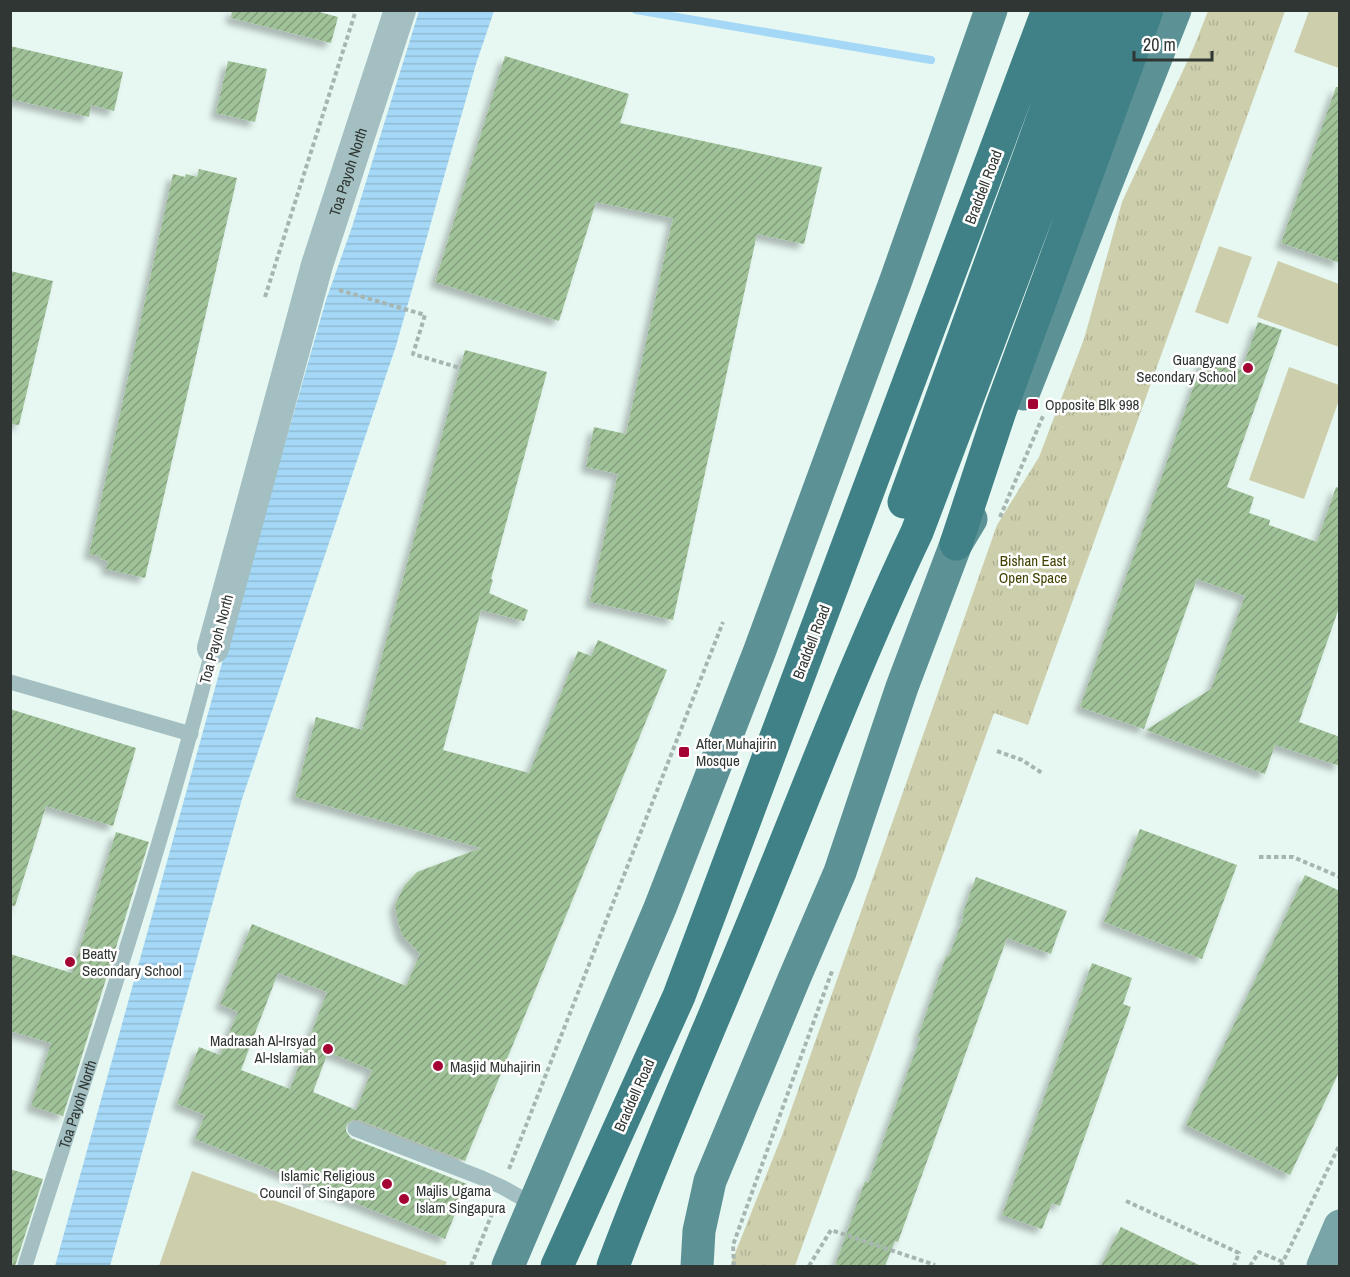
<svg xmlns="http://www.w3.org/2000/svg" width="1350" height="1277" font-family="'Archivo Narrow',sans-serif">
	<style>
		.park { fill: url(#park-tufts) }
		.pitch { fill: #cdceac }
		.water { fill: url(#water-rules) }
		.lines { fill: none; stroke-linecap: round; stroke-linejoin: round }
		.stream { stroke: #a5d8f6; stroke-width: 8 }
		.building { fill: url(#building-hatch); fill-rule: evenodd; filter: url(#shadow) }
		.path { stroke: #a7b5b0; stroke-width: 4; stroke-dasharray: 4.5 3; stroke-linecap: butt }
		.lane { stroke: #a3bfc1; stroke-width: 15 }
		.street { stroke: #a3bfc1; stroke-width: 32 }
		.secondary { stroke: #7aa5a8; stroke-width: 33 }
		.primary { stroke: #5c9296; stroke-width: 33 }
		.highway { stroke: #3f8187; stroke-width: 33 }
		.poi-dot { fill: #a30433; stroke: #fff; stroke-width: 2 }
		.labels { text-anchor: middle; dominant-baseline: central; stroke-width: 5; stroke-linejoin: round; paint-order: stroke }
		.street-label { font-size: 15px; fill: #2f3633; stroke: #fff }
		.poi-label { font-size: 15px; fill: #2f3633; stroke: #fff; text-anchor: start }
		.park-label { font-size: 15px; fill: #434203; stroke: #fff }
	</style>
	<defs>
		<pattern id="park-tufts" width="24" height="20" patternUnits="userSpaceOnUse" patternTransform="scale(1.5)"><rect width="24" height="20" fill="#cdceac"/><path d="M3 7l-1-3M5 7V3M7 7l1-3M15 17l-1-3M17 17v-4M19 17l1-3" fill="none" stroke="#b0b294"/></pattern>
		<pattern id="water-rules" width="6" height="5" patternUnits="userSpaceOnUse" patternTransform="scale(1.5)"><rect width="6" height="5" fill="#a5d8f6"/><path d="M0 2.5h6" fill="none" stroke="#8ebad3"/></pattern>
		<pattern id="building-hatch" width="6" height="6" patternUnits="userSpaceOnUse" patternTransform="scale(1.5)"><rect width="6" height="6" fill="#a0c299"/><path d="M-1 1l2-2M0 6l6-6M5 7l2-2" fill="none" stroke="#839e7d"/></pattern>
		<filter id="shadow"><feDropShadow dx="-5.5" dy="5.5" stdDeviation="3" flood-color="#0004"/></filter>
	</defs>
	<rect width="100%" height="100%" fill="#e7f8f2"/>
	<path class="park" d="M1208,11H1285L1028,725L994,713L795,1266H730L783,1133L997,525L1039,457L1084,339L1122,202L1193,49Z"/>
	<path class="pitch" d="M1309,11H1339V68L1294,52Z
		M1219,246L1252,257L1228,324L1195,312Z
		M1278,261L1339,284V347L1257,317Z
		M1289,367L1339,385V400L1304,499L1249,480Z
		M192,1171L447,1262L445,1266H159Z"/>
	<path class="water" d="M419,11H494L476,64L396,346L242,799L110,1266H55L220,670L326,300L352,227Z"/>
	<g class="lines">
		<path class="stream" d="M636,10L931,60"/>
	</g>
	<path class="building" d="M232,10H312L338,17L331,43L231,18Z
		M10,46L123,72L114,111L91,105L89,117L10,99Z
		M505,56L629,94L620,123L822,167L804,244L757,234L673,620L590,602L618,474L586,467L594,427L626,434L673,218L596,202L559,321L435,282Z
		M228,61L267,69L255,122L216,113Z
		M1336,87H1340V263L1281,243Z
		M199,169L237,178L145,578L106,569L108,561L100,559L101,556L89,554L173,174L185,177L186,174L197,177Z
		M10,271L53,281L19,425L10,424Z
		M1258,322L1282,330L1227,487L1254,497L1249,513L1270,520L1269,525L1317,542L1336,487L1340,488V605L1299,722L1340,737V766L1275,745L1265,774L1146,730L1211,689L1245,596L1197,579L1144,729L1080,707L1204,357L1242,370Z
		M465,350L547,372L491,579L493,580L489,593L528,610L524,621L481,610L443,750L529,773L578,651L591,656L598,640L667,670L465,1161L359,1120H353L346,1125V1131L351,1138L467,1184L445,1239L195,1139L205,1115L177,1104L199,1047L220,1055L238,1012L220,1004L252,924L406,986L420,954L402,935L397,918L395,905L404,886L417,872L481,848L295,797L316,717L362,730ZM278,973L327,992L290,1089L241,1070ZM328,1052L372,1070L356,1110L313,1092Z
		M10,709L136,748L113,826L46,806L15,906L10,905Z
		M1140,829L1237,865L1202,959L1104,922Z
		M116,832L149,842L63,1116L31,1106L51,1043L10,1031V954L72,973Z
		M1305,875L1340,891V1070L1290,1175L1186,1125Z
		M976,877L1067,911L1059,931L1051,954L1007,938L898,1242L895,1241L885,1266H835L865,1181L868,1183L920,1038L918,1037L946,956H949L964,916L962,915Z
		M1092,963L1132,978L1123,1004L1131,1007L1060,1206L1052,1203L1042,1229L1002,1215Z
		M10,1169L43,1179L15,1266H10Z
		M1121,1227L1201,1266H1101Z"/>
	<g class="lines">
		<path class="path" d="M339,290L425,315L413,354L460,368
			M265,297L356,10
			M1000,517L1043,416
			M997,751L1022,760L1042,773
			M1259,857H1293L1340,877
			M509,1169L723,622
			M1126,1201L1239,1253L1234,1266
			M471,1266L496,1204
			M734,1266L733,1245L832,971
			M809,1266L831,1230L935,1265
			M1250,1266L1259,1252L1283,1262
			M1281,1266L1340,1144"/>
		<g class="lane">
			<path d="M10,682L191,734"/>
			<path d="M355,1129L482,1178L502,1187L534,1205"/>
			<path id="s1" d="M25,1266C90,1061 160,856 213,648"/>
		</g>
		<path class="street" id="s2" d="M213,648L317,265L400,10"/>
		<path class="secondary" d="M1323,1266L1340,1226"/>
		<path class="primary" d="M1023,394L1175,10
			M508,1266L660,908L760,650L896,280L991,10
			M697,1266L699,1231L710,1181L794,979L840,872L902,687L956,544L971,519"/>
		<path class="highway" d="M904,502L1082,10
			M956,544L1000,411L1147,10
			M557,1266L679,996L1048,10
			M613,1266C657,1147 709,1031 757,913C809,786 858,656 917,532L1114,10"/>
	</g>
	<g class="poi-dot">
		<circle cx="1248" cy="368" r="6"/>
		<rect x="1027" y="398" width="12" height="12" rx="3"/>
		<rect x="678" y="746" width="12" height="12" rx="3"/>
		<circle cx="70" cy="962" r="6"/>
		<circle cx="328" cy="1049" r="6"/>
		<circle cx="438" cy="1066" r="6"/>
		<circle cx="387" cy="1184" r="6"/>
		<circle cx="404" cy="1199" r="6"/>
	</g>
	<g class="labels">
		<g class="street-label">
			<text stroke="none"><textPath href="#s2" startOffset="495">Toa Payoh North</textPath></text>
			<text transform="translate(983 187) rotate(-69)">Braddell Road</text>
			<text transform="translate(216 639) rotate(-75)">Toa Payoh North</text>
			<text transform="translate(811 642) rotate(-69)">Braddell Road</text>
			<text transform="translate(634 1095) rotate(-66)">Braddell Road</text>
			<text stroke="none"><textPath href="#s1" startOffset="170">Toa Payoh North</textPath></text>
		</g>
		<g class="poi-label">
			<text x="1236" y="359" text-anchor="end">Guangyang<tspan x="1236" dy="17">Secondary School</tspan></text>
			<text x="1045" y="404">Opposite Blk 998</text>
			<text x="696" y="743">After Muhajirin<tspan x="696" dy="17">Mosque</tspan></text>
			<text x="82" y="953">Beatty<tspan x="82" dy="17">Secondary School</tspan></text>
			<text x="316" y="1040" text-anchor="end">Madrasah Al-Irsyad<tspan x="316" dy="17">Al-Islamiah</tspan></text>
			<text x="450" y="1066">Masjid Muhajirin</text>
			<text x="375" y="1175" text-anchor="end">Islamic Religious<tspan x="375" dy="17">Council of Singapore</tspan></text>
			<text x="416" y="1190">Majlis Ugama<tspan x="416" dy="17">Islam Singapura</tspan></text>
		</g>
		<g class="park-label">
			<text x="1033" y="560">Bishan East<tspan x="1033" dy="17">Open Space</tspan></text>
		</g>
	</g>
	<rect width="1350" height="1277" fill="none" stroke="#2f3633" stroke-width="24"/>
	<path d="M1134 51v9h78v-9" fill="none" stroke="#2f3633" stroke-width="3"/>
	<text x="1143" y="51" font-size="18" fill="#2f3633" stroke="#ffffff" stroke-width="4.5" paint-order="stroke">20 m</text>
</svg>
